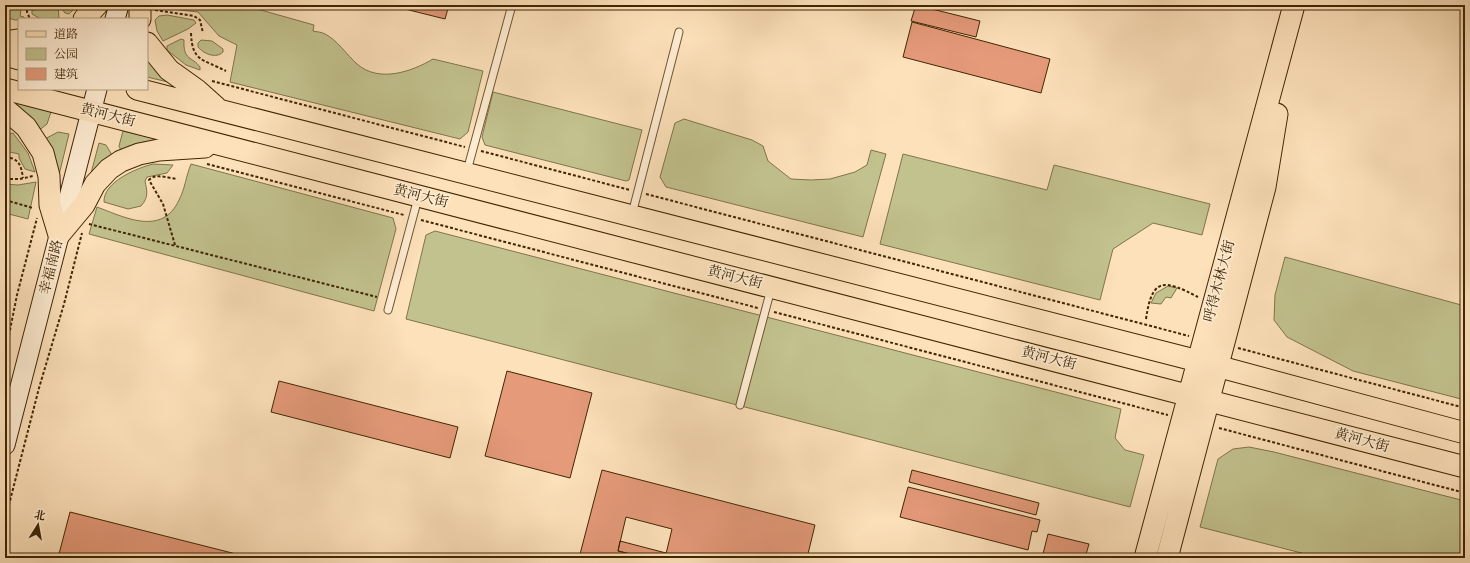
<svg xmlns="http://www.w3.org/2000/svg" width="1470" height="563" font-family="'IM FELL Great Primer','Noto Serif SC',serif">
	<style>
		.green { fill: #c2c28e; stroke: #817449 }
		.building { fill: #e59a7a; stroke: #402604 }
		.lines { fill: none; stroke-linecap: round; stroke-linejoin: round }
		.service-casing { stroke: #6f5532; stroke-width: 9 }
		.secondary-casing { stroke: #402604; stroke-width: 21 }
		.primary-casing { stroke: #402604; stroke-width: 23 }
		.path { stroke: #402604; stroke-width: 2; stroke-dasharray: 3 2; stroke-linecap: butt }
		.service { stroke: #feecd2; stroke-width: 7 }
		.secondary { stroke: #feecd2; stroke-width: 19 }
		.primary { stroke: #fde1ba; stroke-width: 21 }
		.labels { text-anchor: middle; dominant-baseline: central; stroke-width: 3.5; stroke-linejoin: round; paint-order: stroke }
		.street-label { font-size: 14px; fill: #402604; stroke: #feecd2 }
	</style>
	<rect width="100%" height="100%" fill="#fde1ba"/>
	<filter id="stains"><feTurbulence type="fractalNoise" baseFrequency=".005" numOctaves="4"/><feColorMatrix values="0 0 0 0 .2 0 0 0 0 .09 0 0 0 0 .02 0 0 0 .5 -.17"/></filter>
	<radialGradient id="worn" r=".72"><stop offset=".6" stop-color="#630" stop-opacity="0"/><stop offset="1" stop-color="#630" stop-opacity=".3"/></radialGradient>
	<path class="green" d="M5,5L21,10L20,16L24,17V19L15,20L5,17Z
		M43,5H58L59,18L41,19L32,14V10L42,9Z
		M59,5H78L69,14L65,13Z
		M157,5H243L314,25L313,31C317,32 322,32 325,34C336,39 348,56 357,64C379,83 411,72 433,59L483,71L468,132L460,139L230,82L237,45L219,36L198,12L162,8Z
		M167,15L194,20L196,23L188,29L163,41L157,31L155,20L159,16Z
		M181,39L184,40C183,61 192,56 200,67V70L186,65L167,50V46Z
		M201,40L212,41L223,49V52C216,59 204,54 198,47V43Z
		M147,57L172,83L147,77Z
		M493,92L642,130L629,180L626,181L485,145L482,137Z
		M12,101L51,112L47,124L37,132Z
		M684,119L752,140L763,146L768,161L791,179L811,180L830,179L855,172L867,165L871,150L886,154L863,237L666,187L660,177L675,123Z
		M123,131L163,140L123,155L119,146Z
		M58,132L69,134L59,175L41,141Z
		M13,133L28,153L35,172L25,169L19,158V154L5,151V135Z
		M99,143L106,145L115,160L90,177Z
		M903,154L1047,190L1054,165L1210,204L1202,235L1153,223L1113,249L1100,300L880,244Z
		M153,164L173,165L167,173L147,177L145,181C147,191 149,197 141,206L128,209L104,202C103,182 137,168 153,164Z
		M191,164L393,218L396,229L374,311L89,234L97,207C124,217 162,237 179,200C185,189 186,176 191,164Z
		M36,182L28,219L5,213V184L18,185Z
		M435,231L1121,409L1115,438L1125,450L1144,455L1130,507L406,319L426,235Z
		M1285,257L1465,306V400L1353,371L1287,337L1274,320L1275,295Z
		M1168,286L1177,288L1171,298L1166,297L1161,304L1151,303L1156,293Z
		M1249,447L1274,452L1465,501V558H1321L1200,527L1218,459L1233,449Z"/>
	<path class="building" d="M389,5H449L445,19Z
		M916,5L980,21L976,37L911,21Z
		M912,22L1050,59L1041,93L903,57Z
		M507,371L592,393L570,478L485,456Z
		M279,381L458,427L450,458L271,412Z
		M602,470L815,525L807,558H665L672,529L626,517L618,551L647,558H579Z
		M912,470L1039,503L1036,515L909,482Z
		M908,487L1040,520L1037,532L1032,531L1028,550L900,517Z
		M70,512L252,558H76L59,554Z
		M1048,534L1089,544L1085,558H1042Z
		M620,541L666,553L665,558H647L618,551Z"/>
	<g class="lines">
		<g class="service-casing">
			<path id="service" d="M467,171L512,5
				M632,214L679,32
				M388,310L418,198
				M740,405L771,289"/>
		</g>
		<g class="secondary-casing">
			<path id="secondary" d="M115,19L119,5
				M5,445L97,89"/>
		</g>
		<g class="primary-casing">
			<path id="primary" d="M140,5V19
				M84,19L97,5
				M5,42L19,40
				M147,43L169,70L197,90L216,107
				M5,55L19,59
				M5,89L1465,467
				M137,89L1198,361L1465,433
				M5,109L26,127L43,153L49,176L50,205L59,235
				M59,235L84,205L95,184L109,169L121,161L139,154L159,150L205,147
				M1145,558L1294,5
				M1167,558L1265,187L1277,114"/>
		</g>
		<path class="path" d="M27,5V12L30,19
			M155,10L194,16L200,20L203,33
			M191,33C192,62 203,59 226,71
			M212,81L465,147
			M481,151L630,190
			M5,157C19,158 21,165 23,178
			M207,164L404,215
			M5,179H20L33,176
			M646,194L1189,336
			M5,200L33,208
			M421,220L758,308
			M89,224L377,297
			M175,245L163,204L149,180C155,173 168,178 177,179
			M774,312L1168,415
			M1146,319C1152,276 1165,280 1198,297
			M1238,348L1465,408
			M5,355L17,295L37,218
			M1219,428L1465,493
			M5,520L39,388L64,304L82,233"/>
		<use href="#service" class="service"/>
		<use href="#secondary" class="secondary"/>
		<use href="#primary" class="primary"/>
	</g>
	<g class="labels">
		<g class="street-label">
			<text transform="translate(108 115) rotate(14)">黄河大街</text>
			<text transform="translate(421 196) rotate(14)">黄河大街</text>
			<text transform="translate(51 267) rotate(-76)">幸福南路</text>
			<text transform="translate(735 277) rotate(14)">黄河大街</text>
			<text transform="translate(1219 281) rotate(-75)">呼得木林大街</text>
			<text transform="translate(1049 358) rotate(14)">黄河大街</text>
			<text transform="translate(1362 440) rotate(15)">黄河大街</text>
		</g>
	</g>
	<rect width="1470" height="563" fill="none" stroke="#fde1ba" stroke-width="20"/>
	<rect x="6" y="6" width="1458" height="551" fill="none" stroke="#402604" stroke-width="2"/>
	<rect x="10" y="10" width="1450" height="543" fill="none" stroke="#402604"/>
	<rect x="18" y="18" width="130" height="72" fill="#feecd2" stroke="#b29d80"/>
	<rect x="26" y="31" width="20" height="6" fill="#fde1ba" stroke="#b29d80"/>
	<text x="54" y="38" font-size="12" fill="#402604">道路</text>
	<rect x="26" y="48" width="20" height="12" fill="#c2c28e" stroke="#b29d80"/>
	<text x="54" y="58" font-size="12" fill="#402604">公园</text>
	<rect x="26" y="68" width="20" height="12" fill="#e59a7a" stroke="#b29d80"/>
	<text x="54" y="78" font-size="12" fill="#402604">建筑</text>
	<g transform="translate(38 525) rotate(11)" stroke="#feecd2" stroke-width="3" paint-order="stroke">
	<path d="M0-3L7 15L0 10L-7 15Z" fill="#402604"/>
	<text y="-6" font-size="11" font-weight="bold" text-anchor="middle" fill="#402604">北</text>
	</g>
	<rect width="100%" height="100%" filter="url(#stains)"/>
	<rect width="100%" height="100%" fill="url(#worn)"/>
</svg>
